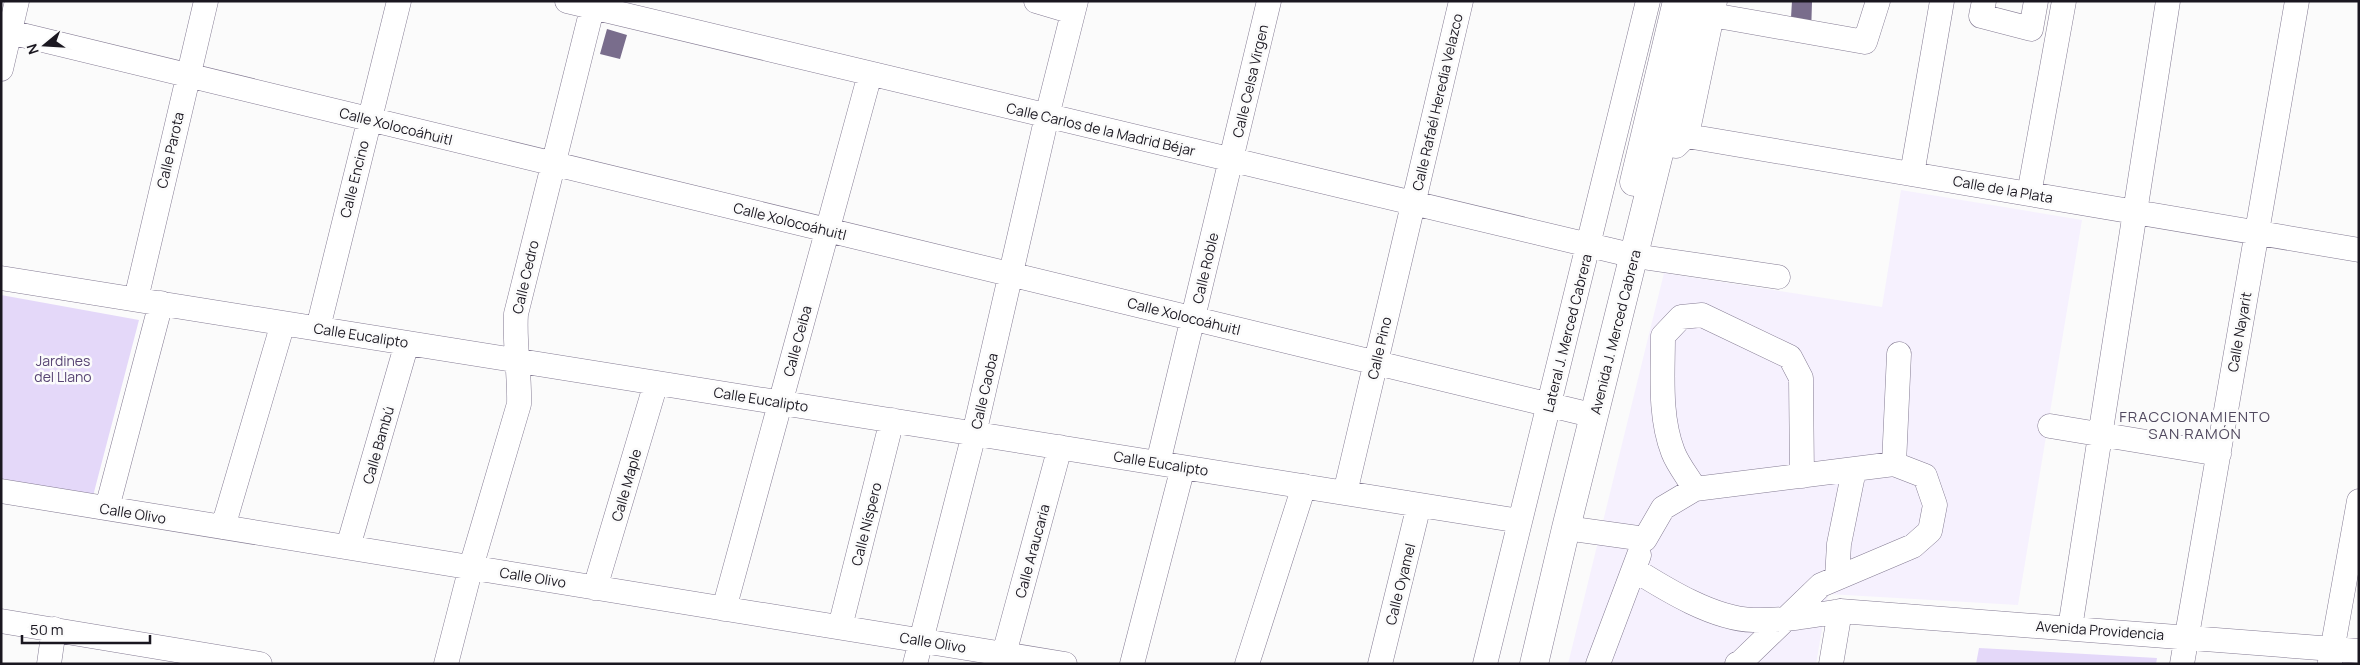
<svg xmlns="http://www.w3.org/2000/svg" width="2360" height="665" font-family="Manrope,sans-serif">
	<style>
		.built { fill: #f6f1fe }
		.green { fill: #e4d8f9 }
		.building { fill: #796d8c }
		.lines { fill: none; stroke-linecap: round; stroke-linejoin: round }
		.minor-casing { stroke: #847b93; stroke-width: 25 }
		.major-casing { stroke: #847b93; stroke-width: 29 }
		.minor { stroke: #fff; stroke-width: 24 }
		.major { stroke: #fff; stroke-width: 28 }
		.labels { text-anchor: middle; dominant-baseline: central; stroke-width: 5; stroke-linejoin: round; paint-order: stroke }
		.street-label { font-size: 14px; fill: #1a1720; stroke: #fbfbfb }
		.park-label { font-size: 14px; fill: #574473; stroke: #fbfbfb }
		.neighbourhood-label { font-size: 15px; letter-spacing: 1px; fill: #51495f; stroke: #fbfbfb }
	</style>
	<rect width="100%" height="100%" fill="#fbfbfb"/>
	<path class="built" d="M1901,190L2082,220L2018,605L1828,594L1816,664H1568L1664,273L1882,307Z"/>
	<path class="green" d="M1,295L139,320L93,496L1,481Z
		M1979,648L2157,658L2156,664H1976Z"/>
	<path class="building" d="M1792,1L1812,2L1811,35L1790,34Z
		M607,29L627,35L620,59L600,54Z"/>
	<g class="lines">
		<g class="minor-casing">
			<path id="minor" d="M567,1L1635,256L1778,277
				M1036,1L1073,12
				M1984,1L1981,16L2031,29L2036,1
				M1712,15L1865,42L1878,1
				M1,30L1579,412
				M1,69L17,1
				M1646,129L2359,250
				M1676,146L1687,135L1715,1
				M1912,174L1942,1
				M2029,194L2064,1
				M1,278L1520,521
				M136,299L206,1
				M318,328L399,1
				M2050,426L2219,454
				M1158,463L1269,1
				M1695,489C1688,477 1678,465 1673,452C1659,416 1663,374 1663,336L1681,317L1702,315L1790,357L1801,378L1802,476
				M1,491L1065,664
				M1345,493L1461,1
				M107,508L161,303
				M223,527L283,323
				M1566,528L1645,539L1663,508L1695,489L1894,464L1899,354
				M348,547L407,343
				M1635,570C1667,590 1714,619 1753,620C1782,621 1811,616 1840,611L2359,651
				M1837,578L1839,544L1854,470
				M595,588L656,383
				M724,609L870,74
				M1,621L260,664
				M840,627L892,420
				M2070,628L2168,1
				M1004,654L1060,447
				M2330,662L2359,501
				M49,664L54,629
				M446,664L471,567L519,404C520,373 514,344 516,314L594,1
				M915,664L974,434L1047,116L1076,1
				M1132,664L1183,467
				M1247,664L1304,486
				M1380,664L1419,505
				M1485,664L1648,1
				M1598,664L1639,555
				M1737,664L1741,662L1821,585L1913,546L1930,531L1935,505L1925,476L1894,464
				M1831,664L1840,611
				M2182,664L2297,1"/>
		</g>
		<g class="major-casing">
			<path id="major" d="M1634,182L1677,1
				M1534,664L1566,528L1697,1"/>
		</g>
		<use href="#minor" class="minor"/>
		<use href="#major" class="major"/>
	</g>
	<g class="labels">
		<g class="street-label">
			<text transform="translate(1250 81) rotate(-77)">Calle Celsa Virgen</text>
			<text transform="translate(1437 102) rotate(-77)">Calle Rafaél Heredia Velazco</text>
			<text transform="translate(396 126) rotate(14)">Calle Xolocoáhuitl</text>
			<text transform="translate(1101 129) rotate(13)">Calle Carlos de la Madrid Béjar</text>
			<text transform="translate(170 150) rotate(-77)">Calle Parota</text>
			<text transform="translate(354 179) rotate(-76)">Calle Encino</text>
			<text transform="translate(2003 189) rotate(10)">Calle de la Plata</text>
			<text transform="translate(790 221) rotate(14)">Calle Xolocoáhuitl</text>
			<text transform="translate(1205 268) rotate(-77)">Calle Roble</text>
			<text transform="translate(525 277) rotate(-77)">Calle Cedro</text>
			<text transform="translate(1184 316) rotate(14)">Calle Xolocoáhuitl</text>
			<text transform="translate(1615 332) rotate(-76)">Avenida J. Merced Cabrera</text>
			<text transform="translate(2239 332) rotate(-80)">Calle Nayarit</text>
			<text transform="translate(1567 333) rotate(-76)">Lateral J. Merced Cabrera</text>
			<text transform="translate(361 335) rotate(9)">Calle Eucalipto</text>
			<text transform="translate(797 341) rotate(-75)">Calle Ceiba</text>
			<text transform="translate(1379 348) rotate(-77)">Calle Pino</text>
			<text transform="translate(984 391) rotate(-77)">Calle Caoba</text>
			<text transform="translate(761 399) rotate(9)">Calle Eucalipto</text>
			<text transform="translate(378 445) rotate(-74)">Calle Bambú</text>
			<text transform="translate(1161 463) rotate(9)">Calle Eucalipto</text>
			<text transform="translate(626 485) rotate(-74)">Calle Maple</text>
			<text transform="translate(133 513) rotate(9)">Calle Olivo</text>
			<text transform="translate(866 524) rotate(-76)">Calle Níspero</text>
			<text transform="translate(1032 551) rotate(-75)">Calle Araucaria</text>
			<text transform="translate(533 577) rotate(9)">Calle Olivo</text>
			<text transform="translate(1400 584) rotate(-76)">Calle Oyamel</text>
			<text transform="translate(2100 630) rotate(4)">Avenida Providencia</text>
			<text transform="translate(933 642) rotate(9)">Calle Olivo</text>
		</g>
		<g class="park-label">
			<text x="63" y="360">Jardines<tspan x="63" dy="16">del Llano</tspan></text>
		</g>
		<g class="neighbourhood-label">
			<text x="2195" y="416">FRACCIONAMIENTO<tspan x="2195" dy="17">SAN RAMÓN</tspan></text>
		</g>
	</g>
	<rect width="2360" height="665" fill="none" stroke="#1a1720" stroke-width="5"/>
	<g transform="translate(45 45) rotate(252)" stroke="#fbfbfb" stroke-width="4" paint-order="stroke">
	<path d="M0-4L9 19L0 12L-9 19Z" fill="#1a1720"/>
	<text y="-8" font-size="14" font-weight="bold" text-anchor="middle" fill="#1a1720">N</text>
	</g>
	<path d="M22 635v8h128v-8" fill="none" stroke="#1a1720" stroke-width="2.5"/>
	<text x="30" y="635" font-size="15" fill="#1a1720" stroke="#fbfbfb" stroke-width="4" paint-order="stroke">50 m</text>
</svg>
